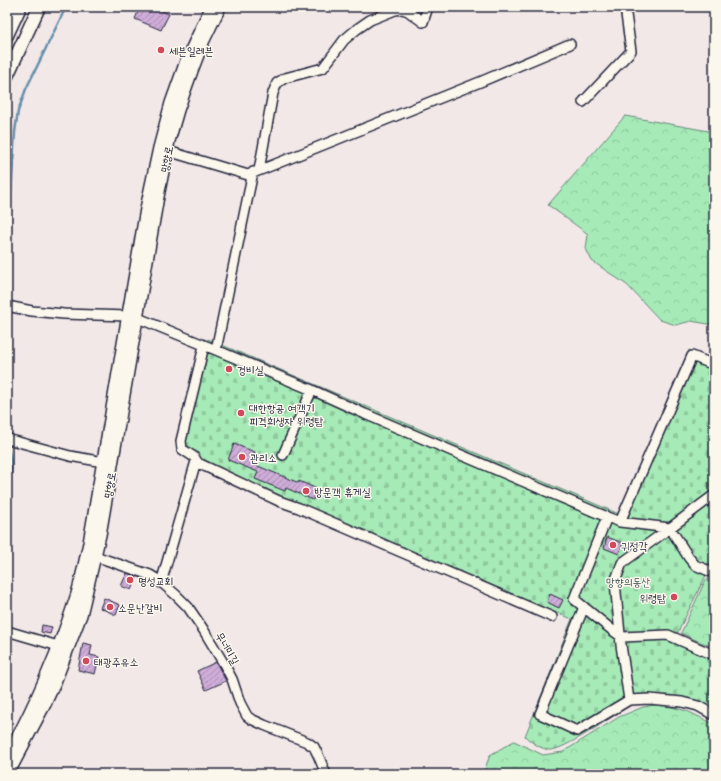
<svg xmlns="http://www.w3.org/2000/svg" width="721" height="781" font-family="'Playpen Sans','Poor Story',sans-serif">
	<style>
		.forest { fill: url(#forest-crowns); stroke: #648679 }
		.cemetery { fill: url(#cemetery-stones); stroke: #648679 }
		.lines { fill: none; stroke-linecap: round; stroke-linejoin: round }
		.stream { stroke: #678fab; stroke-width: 2.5 }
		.building { fill: url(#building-hatch); stroke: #22223b }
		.minor-casing { stroke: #22223b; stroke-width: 12 }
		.major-casing { stroke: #22223b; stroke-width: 14 }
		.highway-casing { stroke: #22223b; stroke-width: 15 }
		.minor { stroke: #fbf7ec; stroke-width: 9 }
		.major { stroke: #fbf7ec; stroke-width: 11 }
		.highway { stroke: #fbf7ec; stroke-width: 12 }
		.poi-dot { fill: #d1495b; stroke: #fbf7ec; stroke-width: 1.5 }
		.labels { text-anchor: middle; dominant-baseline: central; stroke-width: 3; stroke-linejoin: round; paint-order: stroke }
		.poi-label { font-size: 11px; fill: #22223b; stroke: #fbf7ec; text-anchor: start }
		.street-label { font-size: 11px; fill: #22223b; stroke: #fbf7ec }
		.park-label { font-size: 11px; fill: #43545a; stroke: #fbf7ec }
	</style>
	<defs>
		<pattern id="forest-crowns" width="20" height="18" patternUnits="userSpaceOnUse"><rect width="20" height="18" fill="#a6ebb7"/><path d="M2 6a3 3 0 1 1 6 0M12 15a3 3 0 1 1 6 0" fill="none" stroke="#8fc99e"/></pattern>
		<pattern id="cemetery-stones" width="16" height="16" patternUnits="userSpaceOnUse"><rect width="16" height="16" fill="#a6ebb7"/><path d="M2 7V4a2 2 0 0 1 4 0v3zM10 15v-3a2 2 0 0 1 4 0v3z" fill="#8fc99e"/></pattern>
		<pattern id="building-hatch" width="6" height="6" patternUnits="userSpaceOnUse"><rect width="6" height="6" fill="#ceadd9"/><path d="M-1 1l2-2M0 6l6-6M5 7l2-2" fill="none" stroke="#a78cb1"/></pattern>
	</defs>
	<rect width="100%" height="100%" fill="#f2e8e8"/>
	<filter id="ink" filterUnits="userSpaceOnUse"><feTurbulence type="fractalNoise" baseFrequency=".025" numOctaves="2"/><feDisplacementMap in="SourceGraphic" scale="8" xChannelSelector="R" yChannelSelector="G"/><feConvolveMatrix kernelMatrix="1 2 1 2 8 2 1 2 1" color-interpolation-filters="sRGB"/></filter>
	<g filter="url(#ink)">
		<path class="forest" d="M625,116L714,132V325L691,321L676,325L660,320L627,285L592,261L586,249L588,234L548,205Z
			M706,579L714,582V647L700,642L681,633Z
			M659,704L687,711L714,724V774H483L490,755L514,741L543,755L563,752L619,717L643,707Z"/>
		<path class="cemetery" d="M208,339L619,514L689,350L714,360V578L706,575L677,634L714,651V720C707,717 701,713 694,710C677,703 645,701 628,706C615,715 562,752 549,750C542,749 530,742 525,736L572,619L352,529L241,480L193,455L183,442Z"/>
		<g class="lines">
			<path class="stream" d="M7,254L15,132L18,111L26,89L66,7
				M7,444C11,457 14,472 7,485"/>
		</g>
		<path class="building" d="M140,7H153L169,14L161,30L135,19Z
			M234,444L255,452L253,456L256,458L253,464L299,483V481L317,489L313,500L286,488L285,491L255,479L258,472L228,460Z
			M607,537L623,543L619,554L604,548Z
			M127,573L137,577L131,590L121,586Z
			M550,594L563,600L559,608L547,602Z
			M104,598L120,605L116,615L100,608Z
			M42,625L52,627L50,634L41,632Z
			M83,643L92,645L90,655L99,657L95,674L78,670Z
			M216,662L226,681L206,690L197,671Z"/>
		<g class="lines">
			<g class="minor-casing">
				<path id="minor" d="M583,102L631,51L625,7
					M161,149L248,175L480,82L570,44
					M259,170L273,93L277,83L285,78L323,68L344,40L357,29L370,20L395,10L403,9L408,11L423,22L428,7
					M7,306L32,311L64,314L128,316L138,318L216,350L253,172
					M204,346L181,441L182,449L194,457L198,463L279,501L299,508L552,617
					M216,350L312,390L365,414L607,517L620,522L670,528L714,495
					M7,438L11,440L70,456L109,463
					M283,455L312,390
					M607,517L574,599L612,630L622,637L668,635L714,655
					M620,522L692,356L714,365
					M89,554L150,575L160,581L176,595L188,607L203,629L224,664L232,679L240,703L247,716L251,719L264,725L307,742L314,747L318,755L326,774
					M161,583L196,461
					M584,607L540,714L577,731L629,700L649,699L682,702L698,706L714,715
					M7,631L65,648
					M629,700L621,645L615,582L622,563L670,528L689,558L695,565L714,573"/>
			</g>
			<g class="major-casing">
				<path id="major" d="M7,757C35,705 59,651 77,594C82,577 85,560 89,543L146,209L159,148L171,103L186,61L211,7
					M8,774L45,704L55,682L81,615L100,535L157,202L169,141L178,110L193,68L203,42L220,7"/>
			</g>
			<g class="highway-casing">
				<path id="highway" d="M7,35L20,7
					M7,76L39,7"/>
			</g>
			<use href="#minor" class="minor"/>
			<use href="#major" class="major"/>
			<use href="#highway" class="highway"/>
		</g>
	</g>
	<g class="poi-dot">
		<circle cx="161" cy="50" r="4"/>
		<circle cx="229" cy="369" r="4"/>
		<circle cx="241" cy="413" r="4"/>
		<circle cx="242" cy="457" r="4"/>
		<circle cx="306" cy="491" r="4"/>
		<circle cx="613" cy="545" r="4"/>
		<circle cx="130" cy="580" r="4"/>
		<circle cx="674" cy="597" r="4"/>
		<circle cx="110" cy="607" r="4"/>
		<circle cx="86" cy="661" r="4"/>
	</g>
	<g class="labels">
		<g class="poi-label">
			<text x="169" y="50">세븐일레븐</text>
			<text x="237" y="369">경비실</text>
			<text x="249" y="407">대한항공 여객기<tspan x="249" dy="13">피격희생자 위령탑</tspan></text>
			<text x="250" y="457">관리소</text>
			<text x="314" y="491">방문객 휴게실</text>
			<text x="621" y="545">귀정각</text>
			<text x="138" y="580">명성교회</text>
			<text x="666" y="597" text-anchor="end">위령탑</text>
			<text x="118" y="607">소문난갈비</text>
			<text x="94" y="661">태광주유소</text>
		</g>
		<g class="street-label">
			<text transform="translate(166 159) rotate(-79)">망향로</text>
			<text transform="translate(109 485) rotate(-80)">망향로</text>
			<text transform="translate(228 648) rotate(60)">무너미길</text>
		</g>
		<g class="park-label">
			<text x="628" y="581">망향의동산</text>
		</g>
	</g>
	<rect width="721" height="781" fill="none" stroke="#fbf7ec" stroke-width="24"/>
	<rect x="12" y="12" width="697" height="757" fill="none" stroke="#22223b" stroke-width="1.5" filter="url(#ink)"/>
</svg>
